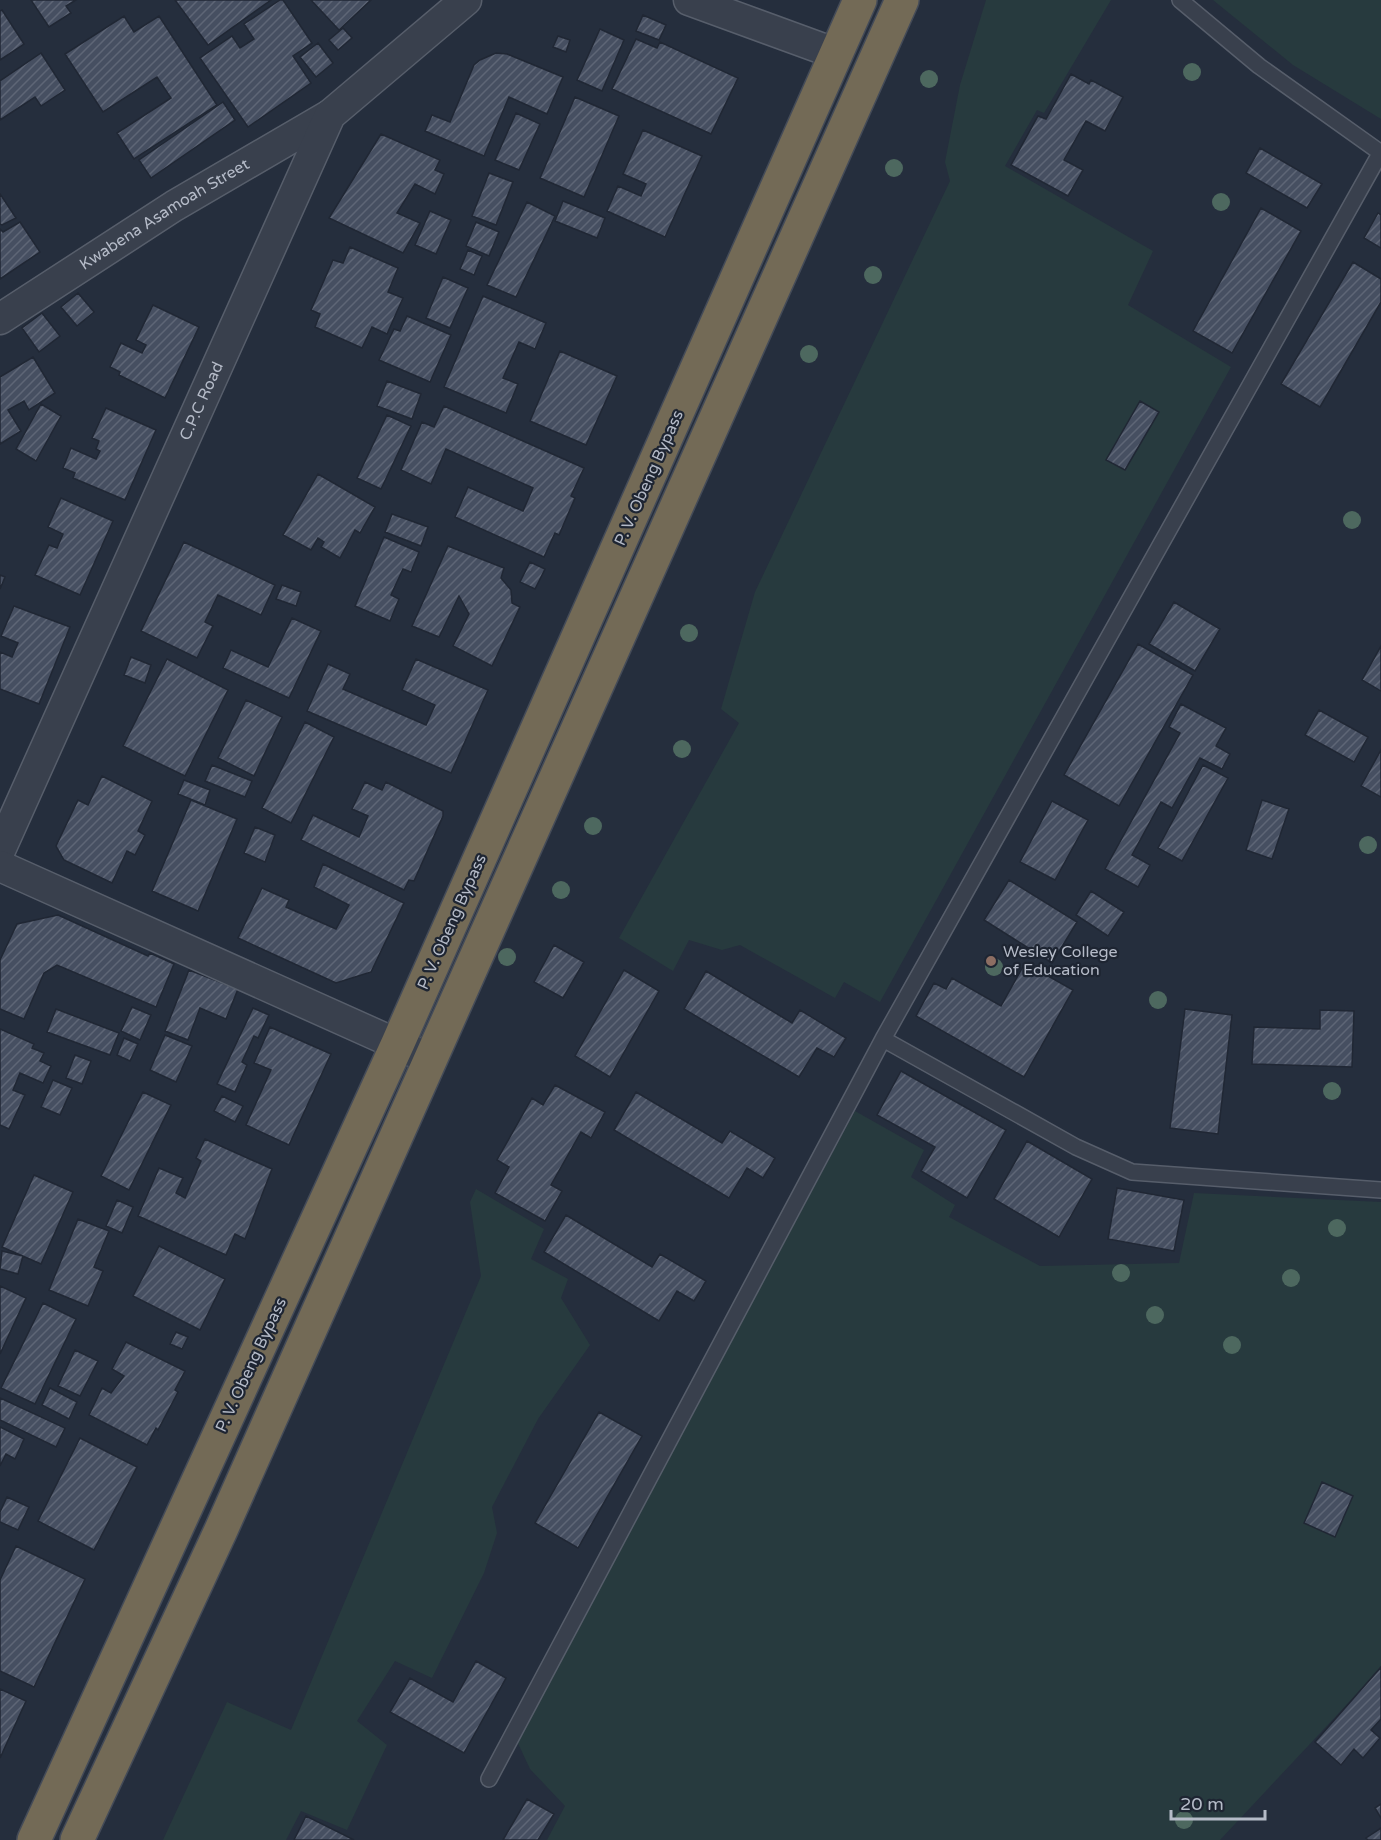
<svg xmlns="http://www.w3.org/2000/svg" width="1381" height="1840" font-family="'Varela Round',sans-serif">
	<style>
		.grass { fill: #273a3e }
		.building { fill: url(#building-hatch); stroke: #202734; stroke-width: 1.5 }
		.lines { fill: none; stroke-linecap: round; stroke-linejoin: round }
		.lane-casing { stroke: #575e6b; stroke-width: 18 }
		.street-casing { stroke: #575e6b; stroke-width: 33 }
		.highway-casing { stroke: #444b58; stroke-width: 36 }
		.lane { stroke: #39404d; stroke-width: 15 }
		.street { stroke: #39404d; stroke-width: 30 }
		.highway { stroke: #736a56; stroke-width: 33 }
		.tree { fill: #4d685f }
		.education-dot { fill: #8d6e63; stroke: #1e2532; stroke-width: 2 }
		.labels { text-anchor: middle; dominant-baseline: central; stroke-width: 4.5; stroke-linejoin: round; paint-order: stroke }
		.street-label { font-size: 16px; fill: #b5bbc8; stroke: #1e2532 }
		.poi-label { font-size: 16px; fill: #b5bbc8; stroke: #1e2532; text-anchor: start }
	</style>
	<defs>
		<pattern id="building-hatch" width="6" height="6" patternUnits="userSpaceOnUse" patternTransform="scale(1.5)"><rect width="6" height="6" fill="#464f61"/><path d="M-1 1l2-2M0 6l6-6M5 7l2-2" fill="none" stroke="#5e6676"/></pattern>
	</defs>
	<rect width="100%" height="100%" fill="#252e3d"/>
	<path class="grass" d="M986,0H1111L1044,113L1037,110L1005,166L1153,251L1128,305L1231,367L880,1002L844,982L835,998L740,945L722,950L689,940L673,971L619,938L739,723L721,709L755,592L950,181L945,162L960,85Z
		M1213,0H1381V119L1293,65Z
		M855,1111L924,1150L911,1177L955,1205L949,1217L1040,1266L1179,1263L1194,1193L1381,1202V1668L1220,1840H547L565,1806L530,1769L516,1739Z
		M476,1189L544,1229L531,1259L568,1279L561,1298L590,1345L538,1419L492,1507L497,1533L484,1573L432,1678L395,1661L357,1721L387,1745L347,1830L301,1811L286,1840H163L227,1702L291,1730L481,1276L470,1202Z"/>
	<path class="building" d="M31,0H76L66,6L71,13L49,27Z
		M175,0H271L208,45Z
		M280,0H283L312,43L293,56L311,83L248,127L200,58L232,36L240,48L254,39L244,24Z
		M311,0H371L339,30Z
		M2,10L24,44L0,60V11Z
		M643,15L666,25L659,40L636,31Z
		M124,16L134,32L159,16L217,105L134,159L117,133L171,98L157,77L103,112L65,54Z
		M343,28L352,38L338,50L329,40Z
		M600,29L624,40L602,91L577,80Z
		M558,36L570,40L566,52L553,47Z
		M636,39L657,48L660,42L738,78L711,134L612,89Z
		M318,43L333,63L316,77L300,57Z
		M41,53L65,90L41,106L35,97L0,120V81Z
		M496,53L507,54L563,77L547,114L509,97L484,156L425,131L432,115L450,122L474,65L480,60Z
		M1071,74L1089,84L1091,80L1123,97L1105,131L1086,121L1064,160L1083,170L1068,196L1011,165L1038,116L1046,119Z
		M575,97L619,116L584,197L540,178Z
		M223,102L235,120L151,178L139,160Z
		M516,113L540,124L519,170L495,160Z
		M643,130L702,156L665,237L607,211L618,186L641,196L646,184L623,174Z
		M381,134L440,160L435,170L444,174L435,194L415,184L397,213L420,223L403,253L329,218Z
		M1260,148L1322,184L1307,208L1246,173Z
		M489,173L513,182L496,225L472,216Z
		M0,194L16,218L2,225L0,224Z
		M563,201L605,218L597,238L555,221Z
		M527,202L555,216L516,297L487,285Z
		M1261,208L1301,231L1232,353L1193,331Z
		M430,211L451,220L436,254L415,245Z
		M1378,213L1381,215V248L1364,238Z
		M20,222L40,252L0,279V229L3,232Z
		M476,222L499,232L489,256L466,246Z
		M350,247L398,268L388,292L403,298L387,334L372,327L362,348L315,327L320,314L311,310L333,260L343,263Z
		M468,250L482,256L474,275L460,269Z
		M1353,262L1381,279V302L1320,407L1281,384Z
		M443,277L468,288L450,328L426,318Z
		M78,293L94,312L77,326L61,307Z
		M483,296L546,323L535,349L519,342L503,378L518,384L506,413L444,387Z
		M153,305L199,327L165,398L119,375L120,372L110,367L121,343L142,353L146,345L136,340Z
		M42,313L60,336L39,352L22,328Z
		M407,316L451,335L430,382L379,360L394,329L400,331Z
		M560,351L617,376L586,445L530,421Z
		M33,357L55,393L29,410L24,401L8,410L21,431L0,444V377Z
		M387,381L421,394L412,419L377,406Z
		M1140,401L1159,412L1125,470L1106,460Z
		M41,404L61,416L36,461L16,449Z
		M444,406L584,468L571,496L575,498L559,535L555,533L544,557L455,517L468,487L523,511L533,488L446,449L431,484L401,470L422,422L434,427Z
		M106,408L156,430L125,500L73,478L75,473L63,468L71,448L96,459L100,451L96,449L99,441L92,438Z
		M387,415L411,426L381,489L357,478Z
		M318,474L375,507L360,533L355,530L340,558L321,547L324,542L318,538L311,550L283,535Z
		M61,498L113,521L80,595L35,575L49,545L57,548L63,534L48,527Z
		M392,514L428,527L421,546L385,532Z
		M384,537L419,552L411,572L403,569L391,595L399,599L390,621L355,606Z
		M184,542L275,585L261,615L218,595L205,622L213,626L197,658L141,631Z
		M448,546L504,568L501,578L511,590L512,603L520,607L492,666L453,646L469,614L459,596L439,637L412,626Z
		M530,562L545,569L535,589L520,582Z
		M0,575L5,577L0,589Z
		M282,585L301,592L296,606L276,599Z
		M1174,602L1220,629L1195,671L1149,644Z
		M14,606L70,627L39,704L0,689V652L12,657L18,643L1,636Z
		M292,618L321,631L289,698L223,668L231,650L268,667Z
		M1138,644L1193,675L1119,806L1064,775Z
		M1381,646V691L1362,680Z
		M131,657L151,665L145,683L124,675Z
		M167,659L228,690L185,776L123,746Z
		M416,659L488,690L451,773L307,711L328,664L350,674L343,689L426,725L435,705L402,690Z
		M246,700L282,717L254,776L218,758Z
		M1181,704L1226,728L1216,746L1230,754L1222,769L1200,758L1172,808L1161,802L1132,855L1150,865L1138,887L1105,869L1180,733L1169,727Z
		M1319,710L1368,737L1354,762L1305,735Z
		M305,722L334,737L291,823L262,808Z
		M1381,750V797L1361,786Z
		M212,765L252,781L245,797L205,781Z
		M1203,765L1228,778L1182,861L1158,848Z
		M102,776L152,801L138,831L145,835L135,855L127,851L112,883L64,860L56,846L78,800L88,805Z
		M184,780L210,790L205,805L178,794Z
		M365,782L382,790L386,782L443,811V816L414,881L409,880L404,890L301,840L313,815L359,837L368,816L352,809Z
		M191,800L237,819L198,911L152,891Z
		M1262,800L1289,809L1272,859L1246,850Z
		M1052,801L1088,820L1055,880L1020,862Z
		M255,827L275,835L265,862L244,853Z
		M323,864L404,903L371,972L336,983L238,938L262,888L289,900L286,907L336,929L349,905L314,887Z
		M1009,880L1077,922L1052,963L984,920Z
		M1091,891L1124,912L1108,936L1076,915Z
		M58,915L148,956L150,953L174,964L156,1007L57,965L44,973L24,1019L0,1009V960L17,924Z
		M554,945L584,962L563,998L534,982Z
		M1025,963L1073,990L1024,1077L916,1016L934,983L946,989L952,978L1001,1006Z
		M189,970L238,989L226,1019L200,1008L188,1040L165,1031Z
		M624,970L659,991L610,1077L575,1056Z
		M706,971L792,1023L800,1010L846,1038L834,1057L817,1048L799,1077L684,1009Z
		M132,1007L151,1015L140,1040L121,1031Z
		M253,1008L269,1015L258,1038L254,1036L242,1062L247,1065L235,1092L217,1084Z
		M56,1009L119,1033L110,1055L47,1032Z
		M1185,1009L1232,1015L1218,1134L1170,1128Z
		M1320,1010L1354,1011L1352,1067L1252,1064L1254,1027L1320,1029Z
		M270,1027L331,1054L289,1145L246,1125L271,1070L254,1063Z
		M0,1029L34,1044L32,1048L44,1053L40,1061L51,1066L43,1083L20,1073L13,1090L25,1095L9,1129L0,1125Z
		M165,1035L192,1046L176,1082L150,1070Z
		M124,1038L138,1044L130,1061L117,1055Z
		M75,1055L91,1061L82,1084L66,1078Z
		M901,1071L1006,1130L967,1198L921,1171L935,1147L877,1115Z
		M53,1080L72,1088L60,1115L41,1107Z
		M555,1085L605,1112L591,1138L581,1132L551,1185L562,1191L545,1221L495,1193L509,1167L497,1160L532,1098L543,1105Z
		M143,1092L171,1105L129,1190L101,1176Z
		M636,1092L722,1143L730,1131L775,1158L763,1178L747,1168L729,1198L614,1130Z
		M222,1096L243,1106L235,1122L214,1111Z
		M205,1139L272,1169L245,1239L235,1234L226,1255L138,1216L159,1168L183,1178L176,1193L185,1198L201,1161L196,1158Z
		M1027,1141L1092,1179L1059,1237L994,1199Z
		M34,1175L73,1192L41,1264L2,1247Z
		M1117,1188L1184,1200L1174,1251L1108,1239Z
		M117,1200L133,1207L122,1233L106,1226Z
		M566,1215L652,1267L660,1254L706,1281L694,1301L677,1291L659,1321L544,1252Z
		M78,1219L109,1231L94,1267L103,1271L88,1306L49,1290Z
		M159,1246L225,1279L200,1330L133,1296Z
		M2,1251L23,1256L18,1274L0,1269Z
		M0,1286L26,1298L0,1354Z
		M43,1303L76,1319L35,1404L1,1388Z
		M176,1332L188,1337L182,1349L170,1344Z
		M126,1342L185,1371L175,1390L178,1392L158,1430L156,1428L147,1445L89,1415L102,1388L111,1393L124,1376L112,1369Z
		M75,1350L98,1361L80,1396L58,1386Z
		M50,1388L77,1402L69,1419L42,1405Z
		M0,1398L65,1428L56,1447L0,1420Z
		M599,1412L642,1436L578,1548L535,1523Z
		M0,1427L24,1439L15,1459L6,1454L0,1466Z
		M80,1438L137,1467L94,1550L38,1521Z
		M1322,1482L1353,1496L1335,1537L1304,1523Z
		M7,1497L29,1507L18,1530L0,1522V1512Z
		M16,1546L85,1579L34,1687L0,1671V1580Z
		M476,1661L506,1678L464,1753L390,1712L410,1678L453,1702Z
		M1381,1667V1719L1371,1730L1380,1738L1363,1758L1354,1749L1341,1765L1315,1742Z
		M0,1689L26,1701L0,1758Z
		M527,1799L554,1814L538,1840H503Z
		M1381,1804V1818L1375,1808Z
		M306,1816L354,1840H294Z
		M1381,1828V1840H1368L1366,1838Z"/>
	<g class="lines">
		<g class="lane-casing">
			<path id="lane" d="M1180,0L1259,66L1381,153
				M883,1039L1076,1147L1132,1172L1381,1190
				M489,1779L883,1039L1381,152"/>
		</g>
		<g class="street-casing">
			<g id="street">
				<path d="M689,0L837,54"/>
				<path id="s1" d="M0,319L174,206L330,115"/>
				<path id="s2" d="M0,850L330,115L466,0"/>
				<path d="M0,866L430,1059"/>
			</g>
		</g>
		<g class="highway-casing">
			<path id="highway" d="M34,1840L398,1043L860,0
				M77,1840L221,1530L902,0"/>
		</g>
		<use href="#lane" class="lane"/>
		<use href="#street" class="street"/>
		<use href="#highway" class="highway"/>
	</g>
	<g class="tree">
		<circle cx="1192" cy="72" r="9"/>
		<circle cx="929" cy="79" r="9"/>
		<circle cx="894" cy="168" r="9"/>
		<circle cx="1221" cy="202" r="9"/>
		<circle cx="873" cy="275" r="9"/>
		<circle cx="809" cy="354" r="9"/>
		<circle cx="1352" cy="520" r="9"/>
		<circle cx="689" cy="633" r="9"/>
		<circle cx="682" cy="749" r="9"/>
		<circle cx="593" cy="826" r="9"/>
		<circle cx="1368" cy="845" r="9"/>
		<circle cx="561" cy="890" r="9"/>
		<circle cx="507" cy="957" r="9"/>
		<circle cx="994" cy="967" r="9"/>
		<circle cx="1158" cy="1000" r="9"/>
		<circle cx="1332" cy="1091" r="9"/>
		<circle cx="1337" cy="1228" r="9"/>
		<circle cx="1121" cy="1273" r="9"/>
		<circle cx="1291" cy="1278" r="9"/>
		<circle cx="1155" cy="1315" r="9"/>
		<circle cx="1232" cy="1345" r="9"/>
		<circle cx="1184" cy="1820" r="9"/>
	</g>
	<circle class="education-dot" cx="991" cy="961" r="6"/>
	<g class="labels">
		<g class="street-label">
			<text stroke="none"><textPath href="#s1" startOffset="195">Kwabena Asamoah Street</textPath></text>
			<text stroke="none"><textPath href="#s2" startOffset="492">C.P.C Road</textPath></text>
			<text transform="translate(649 478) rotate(-66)">P. V. Obeng Bypass</text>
			<text transform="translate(452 922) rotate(-66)">P. V. Obeng Bypass</text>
			<text transform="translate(251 1365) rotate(-65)">P. V. Obeng Bypass</text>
		</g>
		<g class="poi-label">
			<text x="1003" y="952">Wesley College<tspan x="1003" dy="18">of Education</tspan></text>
		</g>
	</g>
	<path d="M1171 1810v9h94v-9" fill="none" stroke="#b5bbc8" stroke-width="3"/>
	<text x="1180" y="1810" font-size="18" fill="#b5bbc8" stroke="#1e2532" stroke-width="4.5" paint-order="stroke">20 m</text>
</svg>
